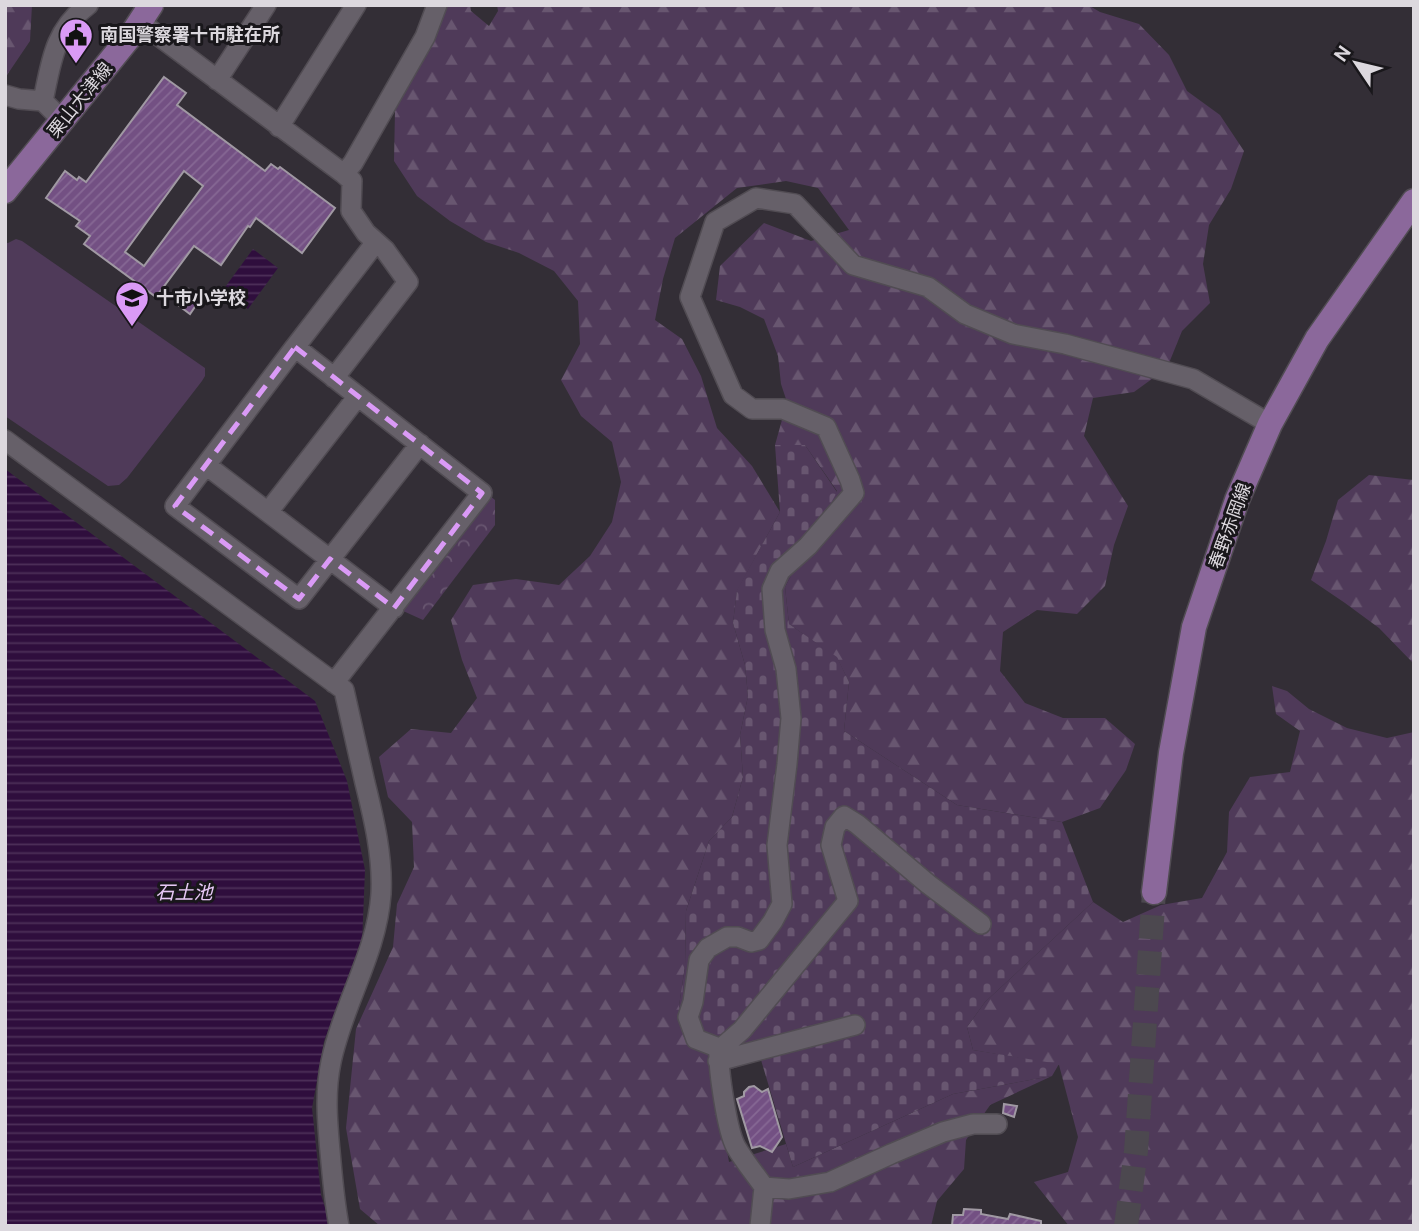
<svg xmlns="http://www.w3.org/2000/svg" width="1419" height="1231" font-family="'DM Sans','Noto Sans JP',sans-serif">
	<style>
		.forest { fill: url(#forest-firs) }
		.cemetery { fill: url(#cemetery-stones) }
		.park { fill: url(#park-crowns) }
		.pitch { fill: #4f3a59 }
		.water { fill: url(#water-rules) }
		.building { fill: url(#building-hatch); stroke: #a099a3; stroke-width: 2; fill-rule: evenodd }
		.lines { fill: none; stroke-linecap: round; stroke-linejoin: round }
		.major-tunnel { stroke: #4c484f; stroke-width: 24; stroke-dasharray: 24 12; stroke-linecap: butt }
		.minor-casing { stroke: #514c53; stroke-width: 22 }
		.major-casing { stroke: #514c53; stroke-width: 27 }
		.minor { stroke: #666069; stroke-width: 19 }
		.major { stroke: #8b689b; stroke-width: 24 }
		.marked { fill: none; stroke: #da9af6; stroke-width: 5; stroke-dasharray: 14 9; stroke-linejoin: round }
		.labels { text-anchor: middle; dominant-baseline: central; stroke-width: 6; stroke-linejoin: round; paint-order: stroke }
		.poi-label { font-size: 18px; font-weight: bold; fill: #dcd8de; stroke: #19171b; text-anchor: start }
		.street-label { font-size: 18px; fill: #dcd8de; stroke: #19171b }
		.water-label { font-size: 19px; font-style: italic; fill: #e7c8f6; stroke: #19171b }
	</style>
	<defs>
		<pattern id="forest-firs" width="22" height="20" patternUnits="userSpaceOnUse" patternTransform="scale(1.75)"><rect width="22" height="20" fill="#4f3a59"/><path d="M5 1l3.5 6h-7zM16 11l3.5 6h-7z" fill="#685670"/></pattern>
		<pattern id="cemetery-stones" width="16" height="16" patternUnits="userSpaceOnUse" patternTransform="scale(1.75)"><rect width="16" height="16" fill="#4f3a59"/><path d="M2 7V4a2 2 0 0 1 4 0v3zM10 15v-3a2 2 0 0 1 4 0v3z" fill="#685670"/></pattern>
		<pattern id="park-crowns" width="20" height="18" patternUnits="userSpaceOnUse" patternTransform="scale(1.75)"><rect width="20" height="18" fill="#4f3a59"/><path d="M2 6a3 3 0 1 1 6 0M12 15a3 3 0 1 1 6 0" fill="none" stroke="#685670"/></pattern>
		<pattern id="water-rules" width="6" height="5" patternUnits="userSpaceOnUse" patternTransform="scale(1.75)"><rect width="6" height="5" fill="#2f0e3d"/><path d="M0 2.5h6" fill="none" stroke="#4d3059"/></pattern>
		<pattern id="building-hatch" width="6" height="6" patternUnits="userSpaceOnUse" patternTransform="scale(1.75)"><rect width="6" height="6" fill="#735083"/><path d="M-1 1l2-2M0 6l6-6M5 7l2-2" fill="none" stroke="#866894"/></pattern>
	</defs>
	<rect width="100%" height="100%" fill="#332e36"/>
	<path class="forest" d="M5,5H32L30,41L7,75H5Z
		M443,5H470L471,11L489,26L498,11L497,5H1088L1100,12L1139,24L1169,55L1187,91L1220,115L1244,151L1231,189L1209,225L1203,264L1210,303L1182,331L1167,368L1134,392L1093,398L1084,436L1128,506L1114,545L1105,586L1077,614L1037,610L1003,632L1000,671L1025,703L1063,718H1105L1135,744L1126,770L1100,808L1062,822L957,805L844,731L849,682L837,658L789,624L785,587L837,491L805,445H775L787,402L781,384L778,356L764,319L740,307L716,300L720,266L764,223L811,241L849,230L818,188L786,181L737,188L675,238L663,279L655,320L682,339L701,376L717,428L752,466L780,512L737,591L733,623L745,665L748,696L740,735L743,777L732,817L709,841L686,911L685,966L679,1006L714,1074L729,1162L786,1144L793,1167L953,1094L1052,1076L990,1105L966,1140L964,1169L937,1201L931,1226H380L360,1209L346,1128L356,1029L393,947L397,904L414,867L412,822L388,797L379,757L411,729L451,733L477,698L462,660L451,620L473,585L516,579L559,585L590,556L612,522L621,482L612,442L581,416L561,380L580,344L578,301L554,271L519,253L486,242L450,221L417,196L394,161L395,111L436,31Z
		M1369,475L1414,480V664L1379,628L1345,603L1311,580L1326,541L1338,500Z
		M1272,686L1287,691L1309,709L1347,728L1387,738L1414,732V1226H1069L1034,1182L1068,1172L1078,1137L1059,1065L973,1050L967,1027L985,1002L1093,902L1123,922L1161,905L1202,898L1227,852L1229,812L1250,777L1290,772L1300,731L1276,714Z"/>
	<path class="cemetery" d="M775,445H805L837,492L785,587L789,624L837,657L849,682L844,731L957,805L1062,822L1093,902L985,1002L967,1027L973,1050L1059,1064L1052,1076L953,1094L793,1167L761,1060L714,1074L690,1045L679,1006L685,966L686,911L709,841L732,817L743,777L740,735L748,696L745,665L733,623L737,590L780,512Z"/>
	<path class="park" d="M490,496L495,500V525L423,620L401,610Z"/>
	<path class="pitch" d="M16,239L22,241L205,368V376L202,381L127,478L119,485L108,486L5,416V243H8Z"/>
	<path class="water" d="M253,249L278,268L248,309L223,290Z
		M5,469L315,701L347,781L365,870L362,943L324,1041L312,1108L321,1195L331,1226H5Z"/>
	<path class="building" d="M164,77L186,93L177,105L265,171L271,164L278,169L280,167L335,208L302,253L256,218L250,227L248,226L221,265L194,246L156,297L84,244L90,236L76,226L80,221L46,198L65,171L77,180L79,177L86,182ZM184,171L203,186L144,266L125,252Z
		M189,289L201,298L190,314L178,305Z
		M754,1086L762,1092L768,1089L782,1137L772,1152L760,1146L752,1148L737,1099L744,1096V1092L749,1087Z
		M1004,1104L1017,1106L1014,1117L1003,1113Z
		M964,1209L981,1210V1214L1008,1219L1010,1214L1041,1221V1226H952L953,1215H963Z"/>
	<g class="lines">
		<path class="major-tunnel" d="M1126,1226L1136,1151L1154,892"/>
		<g class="minor-casing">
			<path id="minor" d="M140,22L344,174L353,163L425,37L437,5
				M217,80L266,5
				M5,95L19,99L43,101L63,121
				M43,101C51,63 54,30 88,5
				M279,127L356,5
				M295,347L376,242
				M334,378L408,282L385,250L366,233L351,211L352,181L344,174
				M5,440L344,690C351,721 358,752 365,783C374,819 383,857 381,894C377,953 343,1004 331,1062C324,1095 328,1129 331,1162C333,1184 335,1205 339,1226
				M206,465L394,608
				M268,512L358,396
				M334,683L482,493L295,347L175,506L299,599L420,444
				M719,1050L714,1046L696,1039L688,1017L693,1002L699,960L708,948L727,937H738L751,942L759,940L773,921L782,904L777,845L787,764L791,718L786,669L775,630L772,589L780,571L808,546L854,493L850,480L826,427L783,409H752L733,395L690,297L715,222L756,198L795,204L853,265L928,287L965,314L1013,334L1065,344L1193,379L1270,424
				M718,1061L855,1025
				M764,1187L789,1189L830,1182L891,1154L943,1132L973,1124H997
				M760,1226L764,1187C755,1174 744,1161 736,1147C727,1131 718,1069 719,1050L742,1030L848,901L831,845L835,827L844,816L857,824L928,884L981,924"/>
		</g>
		<g class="major-casing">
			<path id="major" d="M5,191L132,34L151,5
				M1154,892L1171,753L1194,627L1237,500L1270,424L1317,339L1414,201"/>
		</g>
		<use href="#minor" class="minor"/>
		<use href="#major" class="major"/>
	</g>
	<path class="marked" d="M295,347L482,493L394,608L330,559L299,599L175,506Z"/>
	<defs>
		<g id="civic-pin" transform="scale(1.75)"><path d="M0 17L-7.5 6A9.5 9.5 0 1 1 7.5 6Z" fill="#da9af6" stroke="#19171b"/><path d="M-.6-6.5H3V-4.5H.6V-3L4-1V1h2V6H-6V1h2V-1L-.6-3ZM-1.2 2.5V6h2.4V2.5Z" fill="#111"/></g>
		<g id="school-pin" transform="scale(1.75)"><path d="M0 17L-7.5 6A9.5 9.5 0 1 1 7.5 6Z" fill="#da9af6" stroke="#19171b"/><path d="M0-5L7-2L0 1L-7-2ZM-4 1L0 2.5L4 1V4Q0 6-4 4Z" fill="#111"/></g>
	</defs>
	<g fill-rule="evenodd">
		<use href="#civic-pin" x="76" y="35"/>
		<use href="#school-pin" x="132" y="298"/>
	</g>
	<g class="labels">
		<g class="poi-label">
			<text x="100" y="35">南国警察署十市駐在所</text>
			<text x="156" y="298">十市小学校</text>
		</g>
		<g class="street-label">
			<text transform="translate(80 100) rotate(-51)">栗山大津線</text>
			<text transform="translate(1230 526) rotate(-70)">春野赤岡線</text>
		</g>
		<g class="water-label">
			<text x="184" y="892">石土池</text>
		</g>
	</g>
	<rect width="1419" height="1231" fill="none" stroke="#dcd8de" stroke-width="14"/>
	<g transform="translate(1356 63) rotate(305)" stroke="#19171b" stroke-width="5" paint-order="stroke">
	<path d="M0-5L12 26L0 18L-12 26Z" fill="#dcd8de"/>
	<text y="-10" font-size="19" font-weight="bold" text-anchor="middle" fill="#dcd8de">N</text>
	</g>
</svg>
